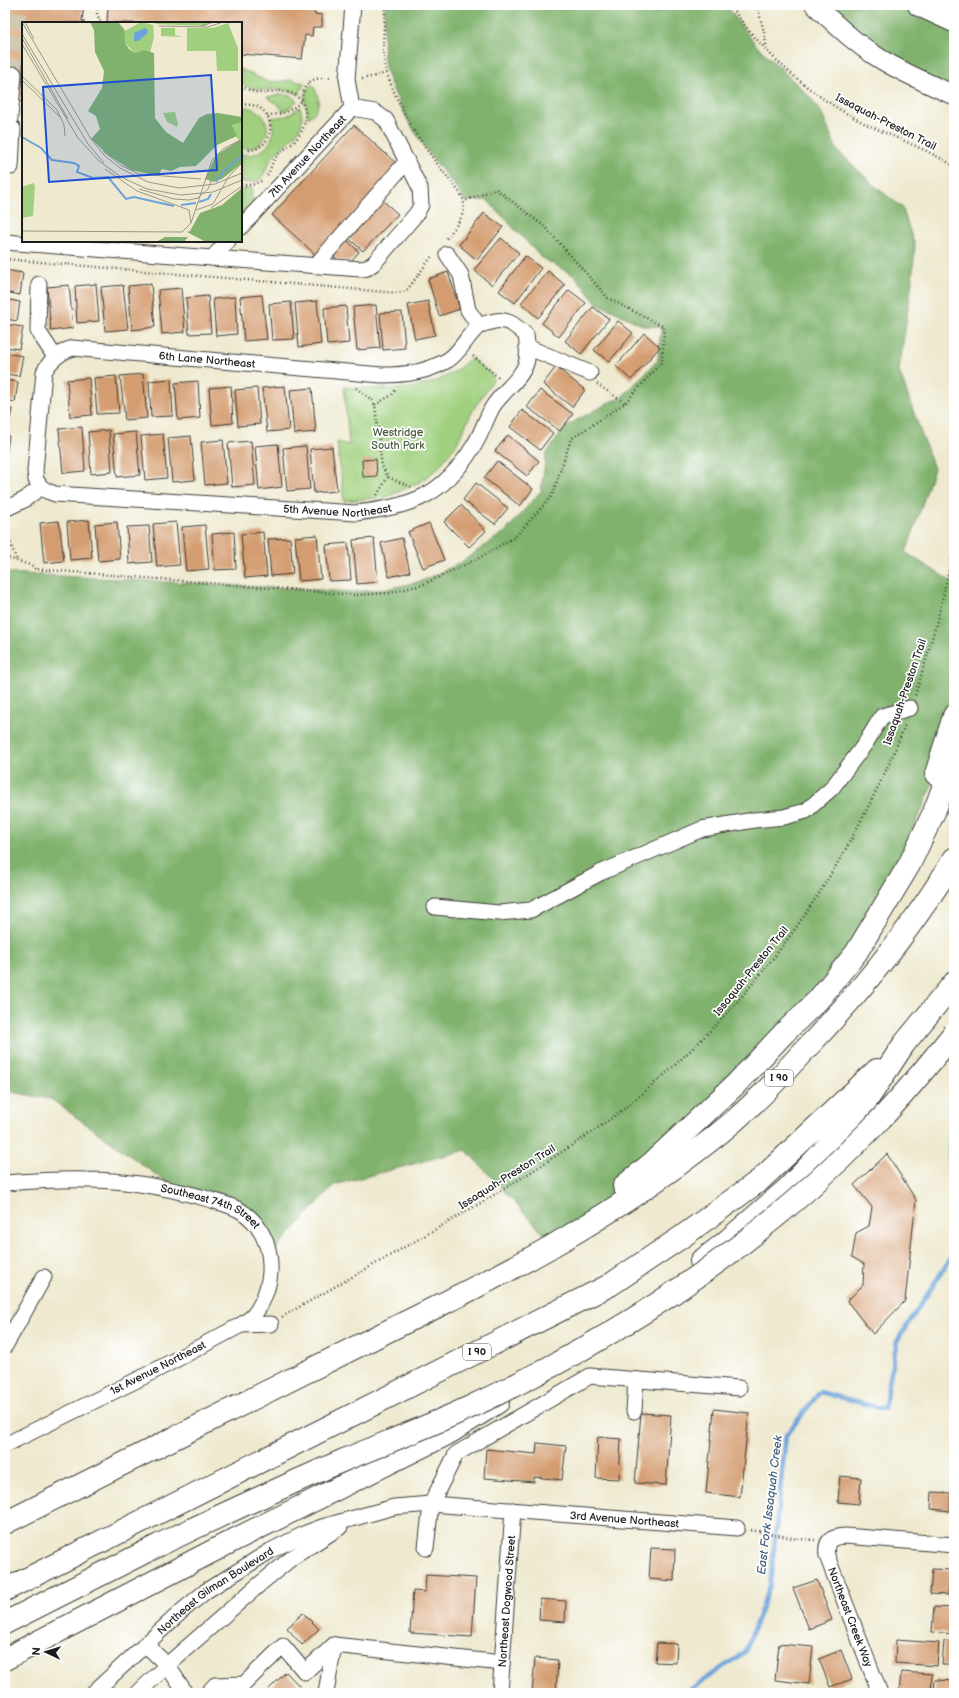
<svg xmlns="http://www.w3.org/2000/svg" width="959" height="1698" font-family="'Balsamiq Sans',sans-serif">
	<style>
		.green { fill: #a0d07e; stroke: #5e764d }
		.forest { fill: #80b26d; stroke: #4e6744 }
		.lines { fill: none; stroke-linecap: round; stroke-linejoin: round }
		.stream { stroke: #6ba3da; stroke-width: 4.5 }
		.building { fill: #d49d71 }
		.minor-tunnel { stroke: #cecab4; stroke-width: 15; stroke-dasharray: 15 8; stroke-linecap: butt }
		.minor-casing { stroke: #3c3b37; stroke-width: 17 }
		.major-casing { stroke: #3c3b37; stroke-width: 21 }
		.highway-casing { stroke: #3c3b37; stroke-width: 24 }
		.path { stroke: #3c3b37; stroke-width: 2.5; stroke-dasharray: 1 3; stroke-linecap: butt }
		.minor { stroke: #fff; stroke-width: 15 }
		.major { stroke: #fff; stroke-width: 19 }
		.highway { stroke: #fff; stroke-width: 22 }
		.highway-bridge-casing { stroke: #3c3b37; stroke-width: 24; stroke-linecap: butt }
		.highway-bridge { stroke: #fff; stroke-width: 22 }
		.labels { text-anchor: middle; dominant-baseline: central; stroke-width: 3.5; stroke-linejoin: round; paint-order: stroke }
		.shield { fill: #fff; stroke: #606060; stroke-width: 1 }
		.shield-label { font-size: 10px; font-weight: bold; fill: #1c1c1c }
		.street-label { font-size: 11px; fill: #1c1c1c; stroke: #fff }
		.park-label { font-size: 11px; fill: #4a5b3e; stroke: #fff }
		.water-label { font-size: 12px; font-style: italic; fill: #44607b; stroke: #fff }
		.inset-river { fill: none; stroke: #6ba3da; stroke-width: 2 }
		.inset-road { fill: none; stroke: #9a9787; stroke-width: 1 }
		.view { fill: #1d4ed8; fill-opacity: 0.15; stroke: #1d4ed8; stroke-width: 2 }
		.inset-edge { fill: none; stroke: #1c1c1c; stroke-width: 2 }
	</style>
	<rect width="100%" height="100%" fill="#fff"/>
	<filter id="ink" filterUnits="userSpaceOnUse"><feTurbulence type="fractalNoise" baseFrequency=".025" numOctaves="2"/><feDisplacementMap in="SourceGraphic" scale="8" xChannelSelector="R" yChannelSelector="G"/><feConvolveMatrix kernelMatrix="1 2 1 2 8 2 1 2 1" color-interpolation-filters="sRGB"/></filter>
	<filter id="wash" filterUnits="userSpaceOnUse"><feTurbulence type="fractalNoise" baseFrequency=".012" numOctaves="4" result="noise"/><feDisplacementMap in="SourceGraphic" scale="16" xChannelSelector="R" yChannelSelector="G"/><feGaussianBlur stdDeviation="0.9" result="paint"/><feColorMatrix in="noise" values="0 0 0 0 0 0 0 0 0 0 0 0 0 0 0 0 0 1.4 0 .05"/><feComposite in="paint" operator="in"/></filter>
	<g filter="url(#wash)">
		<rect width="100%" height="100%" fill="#eee9cf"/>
		<path class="green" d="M241,69L268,82L292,80L304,83L299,95C281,84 259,96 241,83Z
			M312,84C320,96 322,109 308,118C308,103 299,97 312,84Z
			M283,94L291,96L297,101L291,107L283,111L279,105L267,97Z
			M247,107C278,113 271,153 241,148V108Z
			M300,107C309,134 285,140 272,158C267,165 266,174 259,180C254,183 247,183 241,182V154C253,157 269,150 272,137C274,131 273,125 271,118L287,116Z
			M253,188L251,196L254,203L241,217V192L243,189Z
			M471,358L490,373L494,379L473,410L456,445L438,468L420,482L387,497L344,501L337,442L349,445L344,387C383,389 417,394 452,373C459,369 465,363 471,358Z"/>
		<path class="forest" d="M385,5H726L755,44L809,96L821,112L837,150L877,188L902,207L915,246L912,281L899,371L934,469L906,553L954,583V716L935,778L924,805L896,867L868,917L828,975L652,1163L554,1245L466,1150L334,1185L270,1256L252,1220L179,1191L51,1099L5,1091V573L354,592L387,589L422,581L460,563L506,531L541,491L546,454L566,426L614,400H619L658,360L661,327L644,326L595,302L575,276L541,257L487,200L464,201L461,194C433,159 410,131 393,89C389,80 385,70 384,60C382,42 385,23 385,5Z
			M814,5H954V95Z"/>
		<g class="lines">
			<path class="stream" d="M954,1100L951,1102L949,1167L954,1245
				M685,1693L745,1652L770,1586L786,1435L820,1392L884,1409L897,1341L954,1253"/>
		</g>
		<g id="blocks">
			<path class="building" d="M5,5H84L82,21H84V23H23V102L19,101L21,75L5,73Z
				M108,5H315L314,14L322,15V27H313L312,36L305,35L302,59L241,54V23H107Z
				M354,125L398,165L317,256L272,215Z
				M381,199L398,214L363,251L346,236Z
				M484,213L503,227L477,260L459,245Z
				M501,238L519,253L492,285L474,270Z
				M346,239L359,252L351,261L338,260L332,255Z
				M525,256L541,268L515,303L499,291Z
				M5,270L23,273L20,295L5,292Z
				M548,271L565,285L538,318L521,303Z
				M448,272L460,309L439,316L428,279Z
				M96,284L99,321L77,323L75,286Z
				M151,284L155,327L132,330L128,286Z
				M69,285L73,328L51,331L47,287Z
				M123,285L128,329L105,331L101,287Z
				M181,288L185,332L162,334L158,290Z
				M569,290L586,303L559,337L542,323Z
				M262,295L267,339L244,341L240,297Z
				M208,296L211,333L189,334L186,298Z
				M235,297L237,334L216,336L213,299Z
				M5,299L20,302L17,321L5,319Z
				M317,301L321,344L299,347L295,303Z
				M428,301L435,335L415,339L408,305Z
				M291,302L294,339L272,340L269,304Z
				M376,305L380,348L357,350L353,307Z
				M346,306L349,343L327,345L324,308Z
				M593,307L609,319L581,354L565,341Z
				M402,312L405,348L383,350L380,313Z
				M618,321L633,333L609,362L594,350Z
				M5,324L23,327L19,349L5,347Z
				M644,333L660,347L631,380L616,366Z
				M5,353L23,356L19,376L5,374Z
				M556,367L585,390L572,407L543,384Z
				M143,374L147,418L125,420L120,376Z
				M116,376L119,413L97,414L94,378Z
				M89,378L92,415L70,417L67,380Z
				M171,379L173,416L151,417L149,381Z
				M5,380L18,382L15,402L5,400Z
				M198,381L200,418L178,420L175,383Z
				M231,386L233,423L212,425L209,388Z
				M285,386L289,430L267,432L262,388Z
				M257,388L260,424L238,426L235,390Z
				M312,388L316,432L294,434L290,390Z
				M540,390L573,414L560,431L527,407Z
				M5,407L12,409L8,428H5Z
				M522,410L553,433L540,450L510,427Z
				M82,427L85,471L63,473L59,429Z
				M109,430L112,472L91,474L88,432Z
				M136,432L140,475L117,477L113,434Z
				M163,434L167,478L145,480L141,436Z
				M5,435L9,436L6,457H5Z
				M508,435L539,461L527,476L495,451Z
				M191,436L195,480L172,482L168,438Z
				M223,440L227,483L205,485L201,442Z
				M251,441L255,485L232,487L228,443Z
				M278,444L282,487L259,490L255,446Z
				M306,446L310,489L287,491L283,448Z
				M332,447L337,491L314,493L310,449Z
				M376,459L377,476L363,477L362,460Z
				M497,461L533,489L520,506L484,478Z
				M476,483L508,508L495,524L463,500Z
				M461,505L486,531L469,547L444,522Z
				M89,520L92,558L70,560L67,522Z
				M59,521L64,561L44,563L40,523Z
				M117,522L120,559L98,561L95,524Z
				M176,522L180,565L157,567L153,524Z
				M429,523L444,560L423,568L408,532Z
				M205,525L209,569L186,571L182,527Z
				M149,526L152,562L129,564L127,527Z
				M234,532L236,569L215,570L212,534Z
				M263,532L267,576L245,578L241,534Z
				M317,535L321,579L299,581L295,537Z
				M290,538L293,574L271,576L268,539Z
				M374,538L378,582L357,584L353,540Z
				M402,538L410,572L389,577L381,543Z
				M348,543L351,580L329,581L326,545Z
				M887,1154L916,1200L905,1301L873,1334L847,1301L863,1285L864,1264L852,1257L856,1233L869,1226L872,1207L854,1185Z
				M714,1409L749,1413L740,1497L706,1493Z
				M641,1413L671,1415L666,1485L635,1483Z
				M598,1437L621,1439L619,1479L596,1478Z
				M537,1443L566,1446L562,1480L534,1477V1482L484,1478L486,1449L536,1454Z
				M840,1476L861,1478L859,1504L838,1502Z
				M932,1492L951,1493L950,1511L931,1509Z
				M651,1548L675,1549L674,1581L649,1579Z
				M932,1569L950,1570L948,1595L930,1594Z
				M426,1575L476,1578L472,1637L410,1633L413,1591L425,1592Z
				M817,1580L832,1620L809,1629L793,1588Z
				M540,1599L566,1601L565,1622L539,1620Z
				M934,1607L954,1608V1634L932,1632Z
				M303,1613L319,1629L302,1645L287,1628Z
				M896,1640L939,1643L937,1666L895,1663Z
				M944,1641L954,1642V1665H942Z
				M657,1643L677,1644L676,1663L655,1662Z
				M779,1644L813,1647L809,1684L775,1680Z
				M841,1650L852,1679L830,1687L819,1659Z
				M535,1658L558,1660L556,1693H532Z
				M286,1672L306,1693H265Z
				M901,1672L932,1674L931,1693H899Z
				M935,1680L954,1681V1693H934Z"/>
		</g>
	</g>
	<g filter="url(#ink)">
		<use href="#blocks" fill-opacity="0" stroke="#3c3b37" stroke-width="1"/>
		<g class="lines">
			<path class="minor-tunnel" d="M14,74L19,5"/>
			<g class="minor-casing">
				<g id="minor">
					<path d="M9,128L14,74"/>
					<path d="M11,167L13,129"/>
					<path id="s1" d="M241,227L352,108L347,79L353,5"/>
					<path d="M5,242L212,258L228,241"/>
					<path d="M447,254L461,275L468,310L479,326"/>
					<path d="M212,258L361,269L367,268L374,263L417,213L421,205L420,188L386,120L375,112L352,108"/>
					<path d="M315,266L407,161"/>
					<path d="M39,284L38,331L55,357"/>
					<path d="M527,347L590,373"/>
					<path id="s2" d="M5,509L24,500L41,487L47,491L55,494L356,513C412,506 442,497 473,447C481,435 485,421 492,408C500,393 525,377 527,359C528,351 527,342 526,335C515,325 506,317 491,322C487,323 482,324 479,326C467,335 461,352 448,360C427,372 406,375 382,375L72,348C59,353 50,360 44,372L35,471L36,480L41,487"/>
					<path d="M435,907L499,913L531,910L600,873L702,829L754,820L784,817L806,811L832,788L865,744L882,716L910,708"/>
					<path id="s3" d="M5,1183C32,1181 60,1179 87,1180C125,1180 164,1187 201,1197C214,1201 230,1204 241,1211C259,1222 270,1244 270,1265C271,1281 264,1303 253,1316C250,1319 245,1322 241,1325L143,1377L5,1445"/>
					<path d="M241,1325L271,1324"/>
					<path d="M5,1346L44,1277"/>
					<path d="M634,1411L636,1380"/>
					<path d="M426,1548L431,1504L456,1454L590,1376L739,1388"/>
					<path d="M145,1644L167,1665L183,1689V1693"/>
					<path d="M334,1645L502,1663"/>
					<path id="s4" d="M93,1693L183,1610L206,1591L270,1551L306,1533L322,1527L394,1507L431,1504L737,1528"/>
					<path d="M138,1693L167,1665L261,1583L293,1557L340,1527"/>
					<path d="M208,1693L215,1685L244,1684L283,1646L305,1672L334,1645"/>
					<path d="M326,1693L334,1645"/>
					<path id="s5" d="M500,1693L513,1510"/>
					<path d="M880,1693L827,1556C825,1541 830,1537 845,1536L954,1545"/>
				</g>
			</g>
			<g class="major-casing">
				<path id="major" d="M815,5C835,24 856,44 879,58C903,73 929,84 954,95"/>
			</g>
			<g class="highway-casing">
				<path id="highway" d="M919,5L954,21
					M936,774L954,716
					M624,1186L652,1163L735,1085L784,1033L818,1000L856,953L909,865L934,812L954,759
					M701,1261L721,1246L787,1189L855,1118L904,1044L954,983
					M5,1523C127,1462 248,1401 370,1340C431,1309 494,1280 554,1245C614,1210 681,1166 734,1121C758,1100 780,1077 801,1054C859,994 911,930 954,859
					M5,1590L610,1285L683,1236L760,1180L877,1070
					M5,1623L161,1544
					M5,1659L234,1540L447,1434L498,1402"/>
			</g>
			<path class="path" d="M97,5V14L101,23
				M385,5C385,23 382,42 384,60C385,70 389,80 393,89C410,131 433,159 461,194C470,212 456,226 445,240
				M730,5C764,55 812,97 866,124C895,138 927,149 954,166
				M757,5L764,32L767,49
				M362,79L387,73
				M241,86C251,91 259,95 271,92C276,91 280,90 286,92C295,93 300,98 304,107C308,120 303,133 293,143C287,148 281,151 276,157C271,163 271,171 266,176
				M241,105C279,99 281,155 241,150
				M267,115C285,114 289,112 302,101C303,80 314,77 333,78
				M241,185H252L263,180
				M5,259L397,293L403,292L408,289L432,256
				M473,356L499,378
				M597,384L625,403
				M356,388L372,400L375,405L382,466L388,477L411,487
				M375,405L392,395L396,389
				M377,495L388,477
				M5,528L17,561
				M5,557L33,566L35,569L357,595L389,593L422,585L479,558L515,537L552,496L571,439L625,403L662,362L664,327L608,298L545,227L496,189L464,201
				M915,695C931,645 945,595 954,543
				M282,1317C365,1269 450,1223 531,1172C563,1151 596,1131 626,1107C722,1030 794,943 853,836C872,800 891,763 905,724
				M751,1530L798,1539L815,1540"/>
			<use href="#minor" class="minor"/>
			<use href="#major" class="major"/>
			<use href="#highway" class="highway"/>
			<g class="highway-bridge-casing">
				<path id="highway-bridge" d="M161,1544C221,1515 282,1487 344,1460C385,1443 427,1427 468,1408C616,1339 755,1248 869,1131C899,1101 927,1067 954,1033"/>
			</g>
			<use href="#highway-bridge" class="highway-bridge"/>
		</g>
	</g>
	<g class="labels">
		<g class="shield">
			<rect x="765" y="1070" width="28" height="16" rx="3"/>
			<rect x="463" y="1344" width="28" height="16" rx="3"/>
		</g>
		<g class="shield-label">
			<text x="779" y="1078">I 90</text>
			<text x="477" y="1352">I 90</text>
		</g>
		<g class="street-label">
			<text transform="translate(886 122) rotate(27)">Issaquah-Preston Trail</text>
			<text stroke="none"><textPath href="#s1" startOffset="97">7th Avenue Northeast</textPath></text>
			<text transform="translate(207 360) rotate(5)">6th Lane Northeast</text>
			<text stroke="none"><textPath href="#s2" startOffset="341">5th Avenue Northeast</textPath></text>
			<text transform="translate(905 692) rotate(-71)">Issaquah-Preston Trail</text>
			<text transform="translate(751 971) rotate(-51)">Issaquah-Preston Trail</text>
			<text transform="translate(507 1177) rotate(-32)">Issaquah-Preston Trail</text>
			<text stroke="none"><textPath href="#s3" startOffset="210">Southeast 74th Street</textPath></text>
			<text transform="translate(158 1368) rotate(-27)">1st Avenue Northeast</text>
			<text stroke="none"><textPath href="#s4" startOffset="591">3rd Avenue Northeast</textPath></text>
			<text stroke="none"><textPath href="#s4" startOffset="160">Northeast Gilman Boulevard</textPath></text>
			<text stroke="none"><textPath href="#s5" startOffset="92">Northeast Dogwood Street</textPath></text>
			<text transform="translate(850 1617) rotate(69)">Northeast Creek Way</text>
		</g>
		<g class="park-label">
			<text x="398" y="432">Westridge<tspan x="398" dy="13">South Park</tspan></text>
		</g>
		<g class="water-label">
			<text transform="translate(770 1505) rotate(-83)">East Fork Issaquah Creek</text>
		</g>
	</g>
	<g transform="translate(22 22)">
		<rect width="220" height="220" fill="#eee9cf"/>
		<path d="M119,0L131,3L132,15L128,31L121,28L113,31L103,21L100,8H105ZM134,0H192L182,4L133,2ZM206,1L216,26V49H195L194,29H165V6H191ZM139,6H153V13L161,15L139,14ZM153,90L156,102L155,105L145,100L141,91ZM220,100V120L214,115L210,103ZM11,161L13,164L11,194L0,196V165Z" fill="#a0d07e"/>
		<path d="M68,0H96L102,7L103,21L107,27L113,31L121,28L132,31L133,96L144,110L161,121L177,96L185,92L196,91L220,95V100L210,103L215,114L195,123L174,144L158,145L149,149L140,147L136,154L109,148L86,133L69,117L78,107L74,94L66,89L80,66L82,49L73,30L72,8ZM218,118L220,120V141L200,157L191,160L183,157L194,133ZM220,166V220H184L165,210L168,209L178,191L200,183ZM143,215H166L162,220H134Z" fill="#80b26d"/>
		<path d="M123,6L126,8L125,12L116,19H112V11Z" fill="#6ba3da"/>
		<path class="inset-river" d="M0,115L19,126L30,138L52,141L57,144L55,150L71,156L86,155L104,177L112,175L152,184M194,160L202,149L220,134M177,180L186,177L189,172M159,183L174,181"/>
		<path class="inset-road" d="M0,0L69,117L83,134L98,146L126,160L157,166L193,162L220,151M3,0L12,17M137,4L186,5L201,0M179,4L192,0M0,12L66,122L82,141M0,16L46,97M0,22L56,116L77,139L99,155L125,167L159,173L191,170L220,158M0,54L35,88L42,103L43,114M0,58L39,96M81,129L100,144L117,152L179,157M83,147L115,169L167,188L169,201M117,167L152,177L167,178L176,176L186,167L200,132L218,118M189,186L220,164M174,188L191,182L207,154L220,141M0,209L160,210L169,201L190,138L201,127L220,117"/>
		<path class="view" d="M189,53L195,148L27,160L21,65Z"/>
		<rect width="220" height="220" class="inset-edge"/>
	</g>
	<rect width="959" height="1698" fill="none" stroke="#fff" stroke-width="20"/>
	<g transform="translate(46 1652) rotate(274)" stroke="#ffffff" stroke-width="3" paint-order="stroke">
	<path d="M0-3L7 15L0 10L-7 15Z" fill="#1c1c1c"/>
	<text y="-6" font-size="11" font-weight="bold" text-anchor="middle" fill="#1c1c1c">N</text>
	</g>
</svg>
